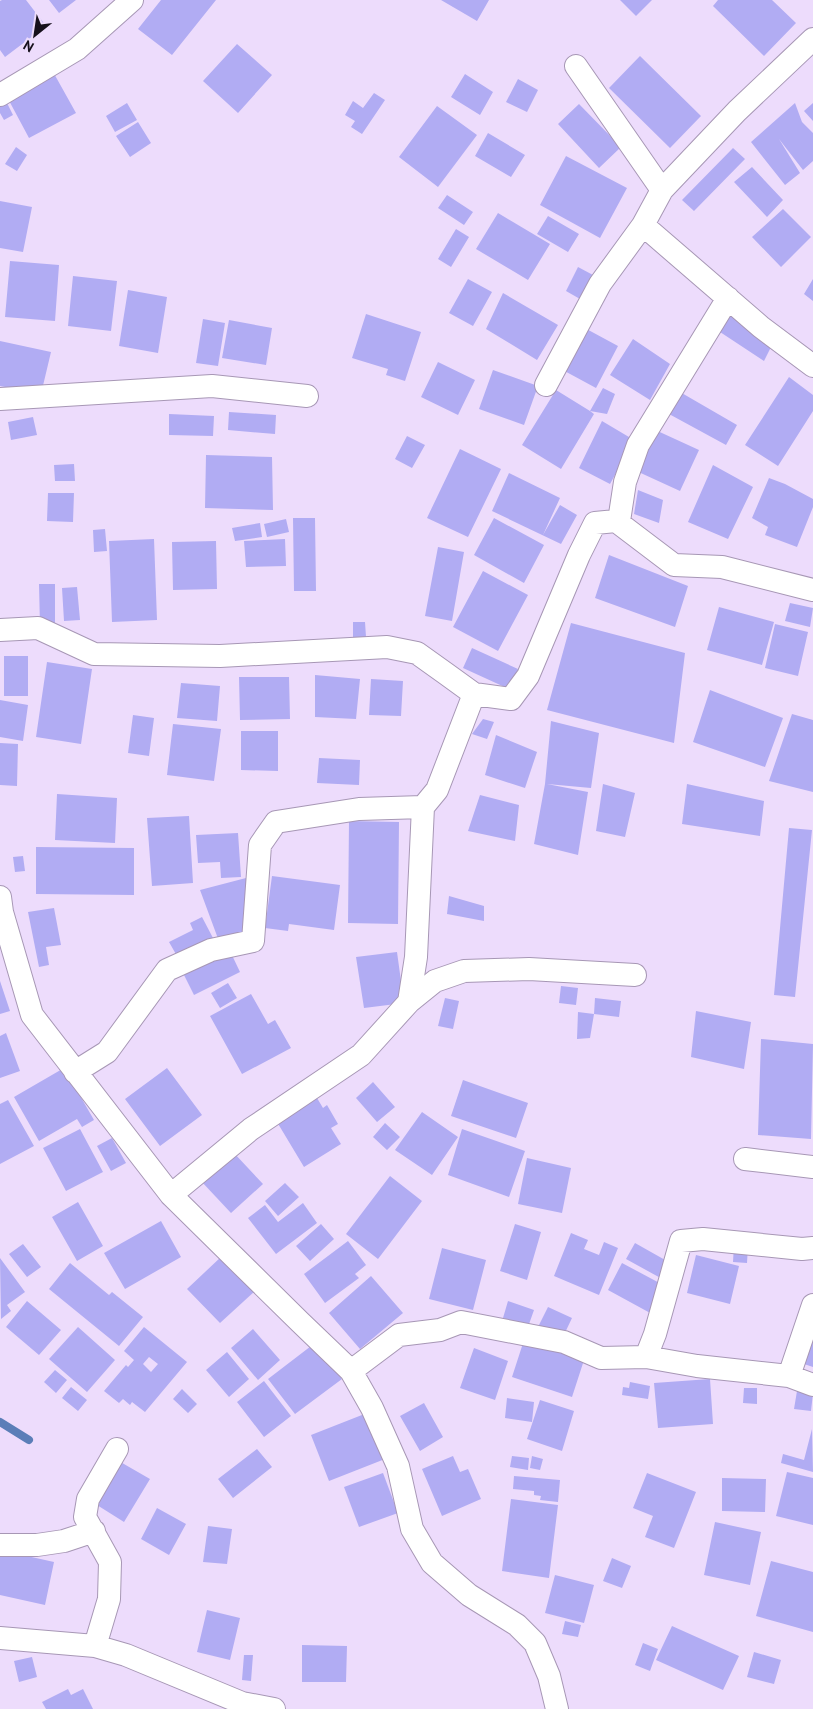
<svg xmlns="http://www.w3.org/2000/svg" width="813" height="1709" font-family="'PT Sans',sans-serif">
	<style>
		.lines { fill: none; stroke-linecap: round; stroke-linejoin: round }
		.stream { stroke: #5b7eb8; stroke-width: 8 }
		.building { fill: #b1acf3; fill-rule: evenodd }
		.street-casing { stroke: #a797b5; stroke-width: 24 }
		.street { stroke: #fff; stroke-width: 22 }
	</style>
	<rect width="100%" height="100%" fill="#eddcfc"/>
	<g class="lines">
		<path class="stream" d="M0,1422L29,1440"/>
	</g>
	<path class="building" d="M2,0H26L46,26L5,57L0,50V1Z
		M49,0H76L59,13Z
		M161,0H216L172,55L138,29Z
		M441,0H489L477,21Z
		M620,0H652L636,16Z
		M718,0H772L796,23L764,56L713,6Z
		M237,44L272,75L238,113L203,81Z
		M640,56L701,116L670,148L609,88Z
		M52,70L76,113L29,138L6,95Z
		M465,74L493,92L480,115L451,97Z
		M518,79L538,90L527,112L506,102Z
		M374,93L385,100L362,134L351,127L355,121L345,115L353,101L363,108Z
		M5,99L13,115L4,120L0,113V102Z
		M127,103L137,120L115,132L106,116Z
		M795,103L802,122L813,133V161L803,170L779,139L800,173L785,185L751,142Z
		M813,103V121L804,111Z
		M579,104L621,147L599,168L558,124Z
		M437,106L477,135L438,187L399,157Z
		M138,122L151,143L130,157L116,136Z
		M488,133L525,155L511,177L475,156Z
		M16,147L27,155L17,171L5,164Z
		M733,148L745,159L694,211L682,200Z
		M566,156L627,188L600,238L540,205Z
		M752,167L783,200L767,217L734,182Z
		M447,195L473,212L464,225L438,208Z
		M0,201L32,207L23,252L0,248Z
		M783,209L811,237L781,267L752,237Z
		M498,213L550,244L528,280L476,249Z
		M548,216L579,234L568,252L537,234Z
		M456,229L469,237L451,267L438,259Z
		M10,261L59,265L55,321L5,317Z
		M578,267L593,275L580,299L566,291Z
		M73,276L117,281L111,331L68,326Z
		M468,279L492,292L473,326L449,313Z
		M813,279V301L804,294Z
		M128,290L167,297L158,353L119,346Z
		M503,293L558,325L537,360L486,329Z
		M729,311L772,345L764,361L717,330Z
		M366,314L421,332L405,381L386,375L388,369L352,358Z
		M203,319L225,323L218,366L196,363Z
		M229,320L272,328L266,365L222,358Z
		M581,326L618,346L596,388L559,368Z
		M633,339L670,364L650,400L610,375Z
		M0,341L51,352L41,394L0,386Z
		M438,362L475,380L458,415L421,397Z
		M493,370L538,386L524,425L479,409Z
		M789,377L813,395V411L778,466L745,445Z
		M603,388L615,394L607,414L590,411L594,414L561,469L522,445L556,390L590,411Z
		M680,392L737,425L726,445L669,414Z
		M229,412L276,415L275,434L228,430Z
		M169,414L214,416L213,436L169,435Z
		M33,417L37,435L11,440L8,422Z
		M602,421L634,440L610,484L579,468Z
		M651,428L699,450L680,491L632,469Z
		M407,436L425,445L412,468L395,459Z
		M460,449L501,469L468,537L427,518Z
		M206,455L272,457L273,510L205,508Z
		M74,464L75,481H55L54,465Z
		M713,465L753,487L728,539L688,522Z
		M509,473L560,498L543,535L560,505L577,515L561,544L492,511Z
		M769,478L785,484L813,499V507L797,547L765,535L768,527L752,518Z
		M638,490L663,500L659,523L634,514Z
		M48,493H74L73,522L47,521Z
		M293,518H315L316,591H294Z
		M494,518L544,545L524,583L474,555Z
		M286,519L289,532L267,537L264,524Z
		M260,523L262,537L235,541L232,528Z
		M105,529L107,551L94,552L93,530Z
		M154,539L157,620L112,622L109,541Z
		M285,539L286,566L246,567L244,541Z
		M216,541L217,589L173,590L172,542Z
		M438,547L464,552L452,621L425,616Z
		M609,555L688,586L675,627L595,598Z
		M483,571L528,595L498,651L453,627Z
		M39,584H55V625L40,626Z
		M77,587L80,620L64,621L62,588Z
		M790,603L813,608L810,627L785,621Z
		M719,607L774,622L762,665L707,650Z
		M353,622H365L366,637L353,638Z
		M571,623L685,653L674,743L547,710Z
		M775,624L808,632L798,676L765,668Z
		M472,648L518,669L509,689L463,668Z
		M4,656H28V696H4Z
		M47,662L92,669L81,744L36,737Z
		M315,675L360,679L356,719L315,717Z
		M239,677H289L290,719L240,720Z
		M371,679L403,681L401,716L369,715Z
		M181,683L220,686L217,721L177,718Z
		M710,690L783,718L765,767L693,742Z
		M0,700L28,705L23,741L0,737Z
		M792,714L813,720V792L769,781Z
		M133,715L154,718L149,756L128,753Z
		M483,719L494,722L487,739L472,734Z
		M551,721L599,733L591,788L547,784L588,792L578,855L534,844L545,784Z
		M173,724L221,729L214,781L167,775Z
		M241,731H278V771L241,770Z
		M496,735L537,752L525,788L485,775Z
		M0,743L18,744L17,786L0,785Z
		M319,758L360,760L359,785L317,783Z
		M603,784L635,793L625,837L596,831Z
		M687,784L764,801L760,836L682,824Z
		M57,794L117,798L115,843L55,840Z
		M480,795L519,805L515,841L468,831Z
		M189,816L193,883L152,886L147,818Z
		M349,821L399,822L398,924L348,923Z
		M789,828L812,830L795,997L774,995Z
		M238,833L241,877L221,878L220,862L198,863L196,835Z
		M36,847L134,848V895L36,894Z
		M23,856L25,871L15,872L13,857Z
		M272,876L340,885L334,930L289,924L288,931L265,928Z
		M246,878V938L220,944L200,890Z
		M449,896L484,906V921L447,914Z
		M54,908L61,945L46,947L49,965L39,967L28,912Z
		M202,917L213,938L177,956L169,942L193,930L190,923Z
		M230,951L240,972L194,995L184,975Z
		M397,952L404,1003L364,1008L356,957Z
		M0,981L10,1011L0,1014Z
		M228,983L237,998L220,1008L211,993Z
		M561,986L578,988L576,1005L559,1003Z
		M251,994L268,1024L275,1020L291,1048L242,1074L210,1016Z
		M445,998L459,1001L453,1029L438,1026Z
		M595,998L621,1001L619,1017L594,1014L590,1038L577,1039L578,1012L594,1014Z
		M696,1011L751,1022L744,1069L691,1057Z
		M6,1033L20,1071L0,1078V1036Z
		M761,1039L813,1044L811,1139L758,1135Z
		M64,1068L94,1120L82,1127L77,1119L39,1141L14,1097Z
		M167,1068L202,1115L160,1146L125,1099Z
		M463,1080L528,1103L516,1138L451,1116Z
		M373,1082L395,1107L377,1122L356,1098Z
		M314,1093L323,1108L327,1105L338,1124L331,1128L341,1144L304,1167L274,1117Z
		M8,1100L34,1146L0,1164V1104Z
		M422,1112L458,1137L432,1175L395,1150Z
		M385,1123L400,1137L387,1150L373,1137Z
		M80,1129L103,1172L66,1191L43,1148Z
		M462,1129L525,1151L509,1197L448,1175Z
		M112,1138L126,1163L111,1171L97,1146Z
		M233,1152L263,1184L231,1213L201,1181Z
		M527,1158L571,1168L562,1213L518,1204Z
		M390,1176L422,1201L378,1259L346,1234Z
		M285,1183L299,1197L278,1216L265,1201Z
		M78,1202L103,1246L77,1261L52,1217Z
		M303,1203L317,1223L276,1254L248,1218L265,1205L278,1222Z
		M161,1221L181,1257L125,1289L104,1253Z
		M321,1224L334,1239L310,1261L296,1246Z
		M515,1224L541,1232L527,1280L500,1271Z
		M571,1233L588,1240L584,1249L599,1255L604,1242L618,1248L599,1295L554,1276Z
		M348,1241L366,1265L355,1274L359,1278L325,1303L304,1274Z
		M635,1243L674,1265L666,1281L626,1259Z
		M23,1244L41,1267L27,1277L9,1254Z
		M734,1245L748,1246L747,1263L733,1262Z
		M442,1248L486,1260L473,1310L429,1299Z
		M696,1255L739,1266L730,1304L687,1293Z
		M222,1256L255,1291L220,1323L187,1289Z
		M0,1258L25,1292L7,1305L11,1311L1,1319Z
		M70,1263L109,1295L112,1292L143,1317L119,1346L49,1289Z
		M622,1263L667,1287L652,1314L608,1290Z
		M371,1276L403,1313L360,1349L329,1313Z
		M27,1301L61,1330L39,1355L6,1327Z
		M508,1301L534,1310L528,1327L503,1318Z
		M548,1307L572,1318L562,1339L538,1327Z
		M78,1327L115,1360L87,1392L49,1359Z
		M144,1327L187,1362L145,1412L132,1402L130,1405L123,1399L119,1403L104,1391L126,1365L128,1367L134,1360L124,1351ZM149,1357L158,1364L151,1372L143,1364Z
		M813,1328V1367L801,1363Z
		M253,1329L280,1360L258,1380L231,1348Z
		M525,1337L585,1357L572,1397L512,1377Z
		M315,1343L342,1379L295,1414L268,1379Z
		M474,1348L508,1361L495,1400L460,1388Z
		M227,1352L249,1379L229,1397L206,1370Z
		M55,1370L67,1380L56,1393L44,1382Z
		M710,1379L713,1424L658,1428L654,1383Z
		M264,1381L291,1416L264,1437L237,1402Z
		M630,1382L650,1386L648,1399L622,1395L623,1387L629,1388Z
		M71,1387L87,1400L78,1411L62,1398Z
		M744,1388H757V1404L743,1403Z
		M182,1389L197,1404L188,1413L173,1399Z
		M797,1391L813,1393L811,1411L794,1409Z
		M507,1398L534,1402L532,1422L505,1418Z
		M540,1400L574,1411L562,1451L527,1439Z
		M424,1403L443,1437L420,1451L400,1416Z
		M367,1413L385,1459L329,1481L311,1435Z
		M812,1429L813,1472L781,1463L783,1454L804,1460Z
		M257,1449L272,1467L233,1498L218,1479Z
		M453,1456L460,1472L468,1469L481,1499L442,1516L422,1469Z
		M512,1456L529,1458L528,1470L510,1467Z
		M532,1456L543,1459L540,1470L530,1468Z
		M117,1460L150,1479L124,1522L97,1505Z
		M787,1472L813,1478V1525L776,1516Z
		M383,1473L398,1513L359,1527L344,1487Z
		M647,1473L696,1492L674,1548L645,1537L653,1516L633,1508Z
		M514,1476L560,1480L558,1502L540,1500L541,1496L534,1495V1491L513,1489Z
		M722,1478L766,1479L765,1512L722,1511Z
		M511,1499L558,1505L549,1578L502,1571Z
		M157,1508L186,1524L169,1555L141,1539Z
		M715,1522L761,1532L750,1585L704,1575Z
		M208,1526L232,1529L227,1564L203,1562Z
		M0,1550L54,1562L45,1605L0,1595Z
		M612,1558L631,1566L622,1588L603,1581Z
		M771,1561L813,1572V1632L756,1616Z
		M555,1575L594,1585L584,1623L545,1613Z
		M207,1610L240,1618L230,1660L197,1652Z
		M565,1621L581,1625L578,1637L562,1634Z
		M672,1626L739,1656L723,1690L656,1660Z
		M643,1643L658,1649L650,1671L635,1665Z
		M302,1645L347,1646L346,1682H302Z
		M754,1652L781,1660L774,1684L747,1677Z
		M244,1655H253L251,1681L242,1680Z
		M32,1657L37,1677L19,1682L14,1661Z
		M68,1689L71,1695L83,1689L93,1709H46L42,1702Z"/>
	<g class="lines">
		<g class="street-casing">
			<path id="street" d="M576,66L662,190
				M0,95L77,49L132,0
				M643,225L761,327L813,366
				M728,298L638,445L625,482L619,521H616L674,565L722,567L813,590
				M546,385L600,284L643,225L662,190L737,111L813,39
				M0,399L212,386L307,396
				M0,630L38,628L94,654L220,656L387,647L417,653L445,673L474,694L511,699L528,676L579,555L595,523L616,521
				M0,897L2,912L32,1015L171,1195L300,1322L351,1371L372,1408L398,1466L412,1529L432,1563L469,1595L517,1625L535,1643L549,1676L557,1709
				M409,1002L435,981L464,971L529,969L635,975
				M75,1072L107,1052L167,970L211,950L253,941L260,845L276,822L359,809L423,807L437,790L474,694
				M745,1159L813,1167
				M171,1195L251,1129L361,1055L409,1002L416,957L423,807
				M646,1357L655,1334L681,1241L703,1239L802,1249L813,1248
				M351,1371L399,1335L440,1330L461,1322L564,1342L601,1358L646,1357L697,1366L789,1376L813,1385
				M789,1376L813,1305
				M0,1545H37L64,1541L94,1531
				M0,1638L95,1646L126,1655L242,1703L274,1709
				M95,1646L109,1599L110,1562L85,1517L88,1499L117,1449"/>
		</g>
		<use href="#street" class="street"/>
	</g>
	<g transform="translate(35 35) rotate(210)" stroke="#eddcfc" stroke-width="4" paint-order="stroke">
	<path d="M0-4L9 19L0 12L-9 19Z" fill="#16101b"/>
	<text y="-8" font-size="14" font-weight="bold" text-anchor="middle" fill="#16101b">N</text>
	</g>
</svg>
